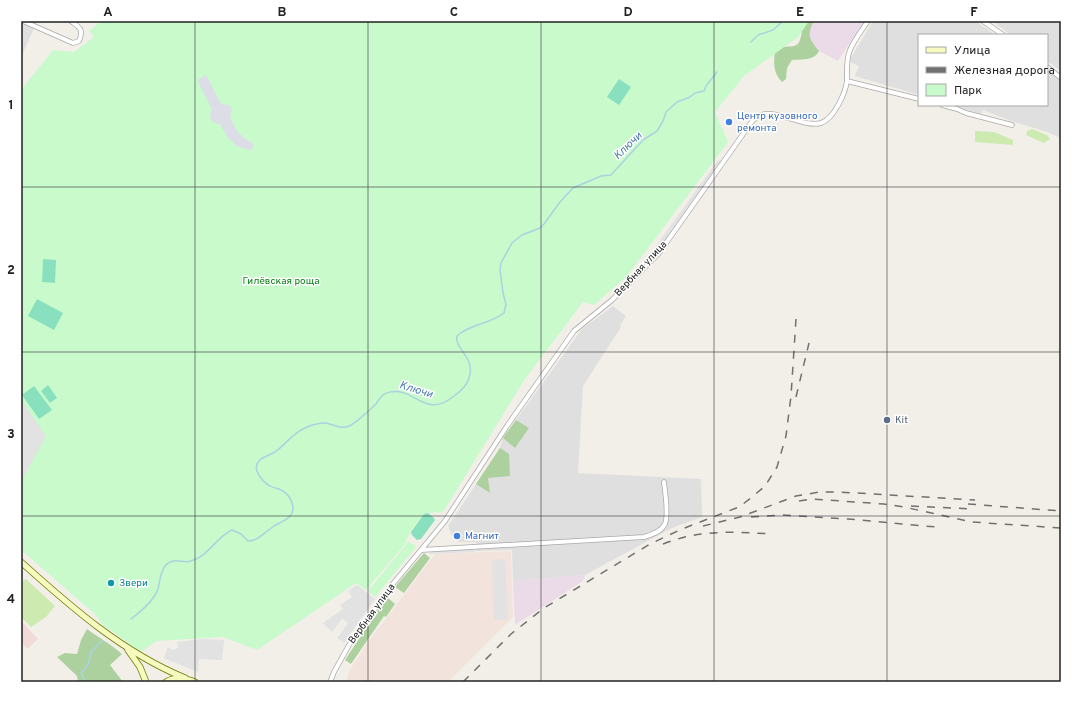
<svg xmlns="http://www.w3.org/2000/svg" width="1082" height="703" font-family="Overpass,sans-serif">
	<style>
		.residential { fill: #e0dfdf }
		.commercial { fill: #f2dad9 }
		.industrial { fill: #ebdbe8 }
		.military { fill: #f3e3dd }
		.grass { fill: #cdebb0 }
		.forest { fill: #add19e }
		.park { fill: #c8facc }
		.pitch { fill: #88e0be }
		.parking { fill: #e2e2e2 }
		.plaza { fill: #dddde8 }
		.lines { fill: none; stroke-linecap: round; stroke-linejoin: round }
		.stream { stroke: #aad3df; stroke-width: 1.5 }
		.street-casing { stroke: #a9a9a9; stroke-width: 5.5 }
		.secondary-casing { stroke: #707d05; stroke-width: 7 }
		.street { stroke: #fff; stroke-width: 4 }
		.secondary { stroke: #f7fabf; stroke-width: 5.5 }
		.rail { stroke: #707070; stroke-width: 1.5; stroke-dasharray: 8 8; stroke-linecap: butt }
		.grid { fill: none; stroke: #222; stroke-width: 1; stroke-opacity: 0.55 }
		.shop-dot { fill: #3f7fe0; stroke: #fff; stroke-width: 1.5 }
		.service-dot { fill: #5c6f8a; stroke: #fff; stroke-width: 1.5 }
		.culture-dot { fill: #0f9aa8; stroke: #fff; stroke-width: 1.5 }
		.labels { text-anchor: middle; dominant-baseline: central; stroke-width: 3; stroke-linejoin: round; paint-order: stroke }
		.shop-label { font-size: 10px; fill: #366cbe; stroke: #fff; text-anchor: start }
		.street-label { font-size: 10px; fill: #222; stroke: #fff }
		.park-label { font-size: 10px; fill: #0c8416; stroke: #fff }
		.service-label { font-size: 10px; fill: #4e5e75; stroke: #fff; text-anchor: start }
		.culture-label { font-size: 10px; fill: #0d838f; stroke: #fff; text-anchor: start }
		.water-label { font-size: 11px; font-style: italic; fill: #4a7aab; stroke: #fff }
		.neatline { fill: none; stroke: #222; stroke-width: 1.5 }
		.grid-label { font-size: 13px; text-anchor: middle; font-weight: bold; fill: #222 }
	</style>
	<rect width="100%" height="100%" fill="#f2efe9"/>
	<path class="residential" d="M21,21H37L23,53L21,52Z
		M873,21H976L995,35H919V95L855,76L859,66L850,62L851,58Z
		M992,21H1061V71L1047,61V35H1011Z
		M1047,71L1061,82V138L1047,132L1011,121L983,110L981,114L951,105H1047Z
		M613,306L626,316L620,325L621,327L583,386L578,473L701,479L702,517L672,528L585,575L513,581L512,550L476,551V542H458L452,536L448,526L500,448L503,438L516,420L582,329Z"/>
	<path class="commercial" d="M21,621L38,639L27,649L21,642Z"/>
	<path class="industrial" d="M814,21H864L838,61L819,51L810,41V28Z
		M585,575L583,581L515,625L513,581Z"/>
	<path class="military" d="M511,551L513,617L448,682H346L349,671L368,642L435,554Z"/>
	<path class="grass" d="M1032,129L1047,135L1050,139L1044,143L1026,135L1027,131Z
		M975,131L994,132L1013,140V145L975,142Z
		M26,579L55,606L46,617L31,627L21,617V582Z"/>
	<path class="forest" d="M804,21H814C806,35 810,40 819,51C814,61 802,59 792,60L787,68L786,79L782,82C774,74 773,63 775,52C777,50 781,48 783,47C789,46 798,48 800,40C802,35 802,27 804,21Z
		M516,420L529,428L515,448L503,438Z
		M500,448L509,454L510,476L488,478L490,493L476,484Z
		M424,553L430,558L404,593L395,587Z
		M387,597L395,604L386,617L384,616L351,664L345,660Z
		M87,629C99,638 111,644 122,654L110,665L123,682H78L77,676L57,657L65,653L77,654L81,640Z"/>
	<path class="park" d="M101,21H809L798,37L744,76L715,112L728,142L627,276L594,305L583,302L525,379L443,512L425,513L410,532L405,544L366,590L356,583L257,650L223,637L156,641L141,652L103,625L96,615L21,550V90L53,50L74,52L94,37L89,31Z
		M409,541L416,547L375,597L368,591Z"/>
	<path class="pitch" d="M619,79L631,87L619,105L607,97Z
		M43,259L56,260L55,283L42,282Z
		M37,299L63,313L54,330L28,316Z
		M48,385L57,398L50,403L41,391Z
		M34,386L52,410L39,419L22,395Z
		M428,513L434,518L435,520L421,539L417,540L412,535L411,532L424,514Z"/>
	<path class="parking" d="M718,160L722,161L658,251L656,246Z
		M21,400L46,436L21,482Z
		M474,548L475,552L430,554V550Z
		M505,559L508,619L494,620L492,560Z
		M357,585L375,599L344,643L337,638L348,623L342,619L332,632L323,623L343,609L340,605L352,597L348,591Z
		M202,639L224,640L222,660L199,659L198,672L164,658L168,647L173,650L178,648L177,642Z"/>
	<path class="plaza" d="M206,75L221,104L228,105L232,108L230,118L237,131L244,138L254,144L251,150L238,147L228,138L220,124H217L211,120L210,114L212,109L197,80Z"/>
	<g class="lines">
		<path class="stream" d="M751,42L758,35L773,30L783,21
			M131,619C140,612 154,601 158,589C160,581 160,573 165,566C174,556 182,564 191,561C209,556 216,537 232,530L241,534L248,541C258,541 265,532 274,526C279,523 285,521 289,517C298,509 290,494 281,490C278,488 273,488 270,486C263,482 251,469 259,461C262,457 270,455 275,452C284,446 294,432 305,428C311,425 319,423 326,423C333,424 341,430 349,426C353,425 371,409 375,405C379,400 382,393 390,392C415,387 425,420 454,396C461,391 467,386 469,378C476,357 454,349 457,336C469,324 491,324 504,313L506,304L503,293L500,270L501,263L512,243L522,235L540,228L544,224L560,202L573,188L601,176L611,175L643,140L657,131L663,121L666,112L677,102L690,97L695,93L704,91L706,86L717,72
			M86,682L81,673L88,665L91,652L102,641"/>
		<g class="street-casing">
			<path id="street" d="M23,21L73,43L79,41C84,29 80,28 71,21
				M983,21L1003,35
				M1047,67L1061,78
				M847,81L919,99
				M942,105L957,109L966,113L1012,125
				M421,550L644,537C651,535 661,532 665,524C669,514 665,493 664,482
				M330,682L334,672L349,645L392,585L445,521L507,426L574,331L612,300L659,253L753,120C756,118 759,116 761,115C777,109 803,128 821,123C834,119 846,92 847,80C847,69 846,60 850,50C854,40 862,30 868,21"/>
		</g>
		<g class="secondary-casing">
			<path id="secondary" d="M21,562C71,607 122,652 185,678
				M128,650L140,667L146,682
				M166,682C176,676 184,678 195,682"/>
		</g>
		<use href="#street" class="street"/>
		<use href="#secondary" class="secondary"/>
		<path class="rail" d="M796,397L809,343
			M799,501L812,499L884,504L904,507L972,522L1061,528
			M968,504L1061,511
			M911,506L973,509
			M751,517L782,515L848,519L936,527
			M703,526L740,517L796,496L820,492H839L975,500
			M663,544C701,529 734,532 773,534
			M463,682L511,634L544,608L650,544L682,529L739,507L751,498L765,486L777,467L786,436L791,396L796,319"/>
	</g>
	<path class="grid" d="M195,21V682M368,21V682M541,21V682M714,21V682M887,21V682M21,187H1061M21,352H1061M21,516H1061"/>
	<g class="shop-dot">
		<circle cx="729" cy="122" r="4"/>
		<circle cx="457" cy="536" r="4"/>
	</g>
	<circle class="service-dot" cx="887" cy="420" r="4"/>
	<circle class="culture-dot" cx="111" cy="583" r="4"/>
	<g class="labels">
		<g class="shop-label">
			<text x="737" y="116">Центр кузовного<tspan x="737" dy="12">ремонта</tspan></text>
			<text x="465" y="536">Магнит</text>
		</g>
		<g class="street-label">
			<text transform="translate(641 269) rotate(-47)">Вербная улица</text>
			<text transform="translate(372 614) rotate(-54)">Вербная улица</text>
		</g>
		<g class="park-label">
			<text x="281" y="281">Гилёвская роща</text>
		</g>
		<g class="service-label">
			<text x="895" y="420">Kit</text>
		</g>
		<g class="culture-label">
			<text x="119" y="583">Звери</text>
		</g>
		<g class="water-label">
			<text transform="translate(628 146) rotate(-44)">Ключи</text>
			<text transform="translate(416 390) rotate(17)">Ключи</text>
		</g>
	</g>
	<rect width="1082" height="703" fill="none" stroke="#ffffff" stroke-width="44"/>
	<rect x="918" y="34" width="130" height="72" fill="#ffffff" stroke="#a7a7a7"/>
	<rect x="926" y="47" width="20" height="6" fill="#f7fabf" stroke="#a7a7a7"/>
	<text x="954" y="54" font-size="12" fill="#222222">Улица</text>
	<rect x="926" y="67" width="20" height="6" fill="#707070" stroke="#a7a7a7"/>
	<text x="954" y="74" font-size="12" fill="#222222">Железная дорога</text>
	<rect x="926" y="84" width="20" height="12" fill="#c8facc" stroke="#a7a7a7"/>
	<text x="954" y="94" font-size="12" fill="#222222">Парк</text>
	<rect x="22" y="22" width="1038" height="659" class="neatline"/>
	<g class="grid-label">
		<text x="108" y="16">A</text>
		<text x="282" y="16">B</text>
		<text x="454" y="16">C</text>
		<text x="628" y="16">D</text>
		<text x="800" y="16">E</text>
		<text x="974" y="16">F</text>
		<text x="11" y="109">1</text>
		<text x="11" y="274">2</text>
		<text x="11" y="438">3</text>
		<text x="11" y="603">4</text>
	</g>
</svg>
